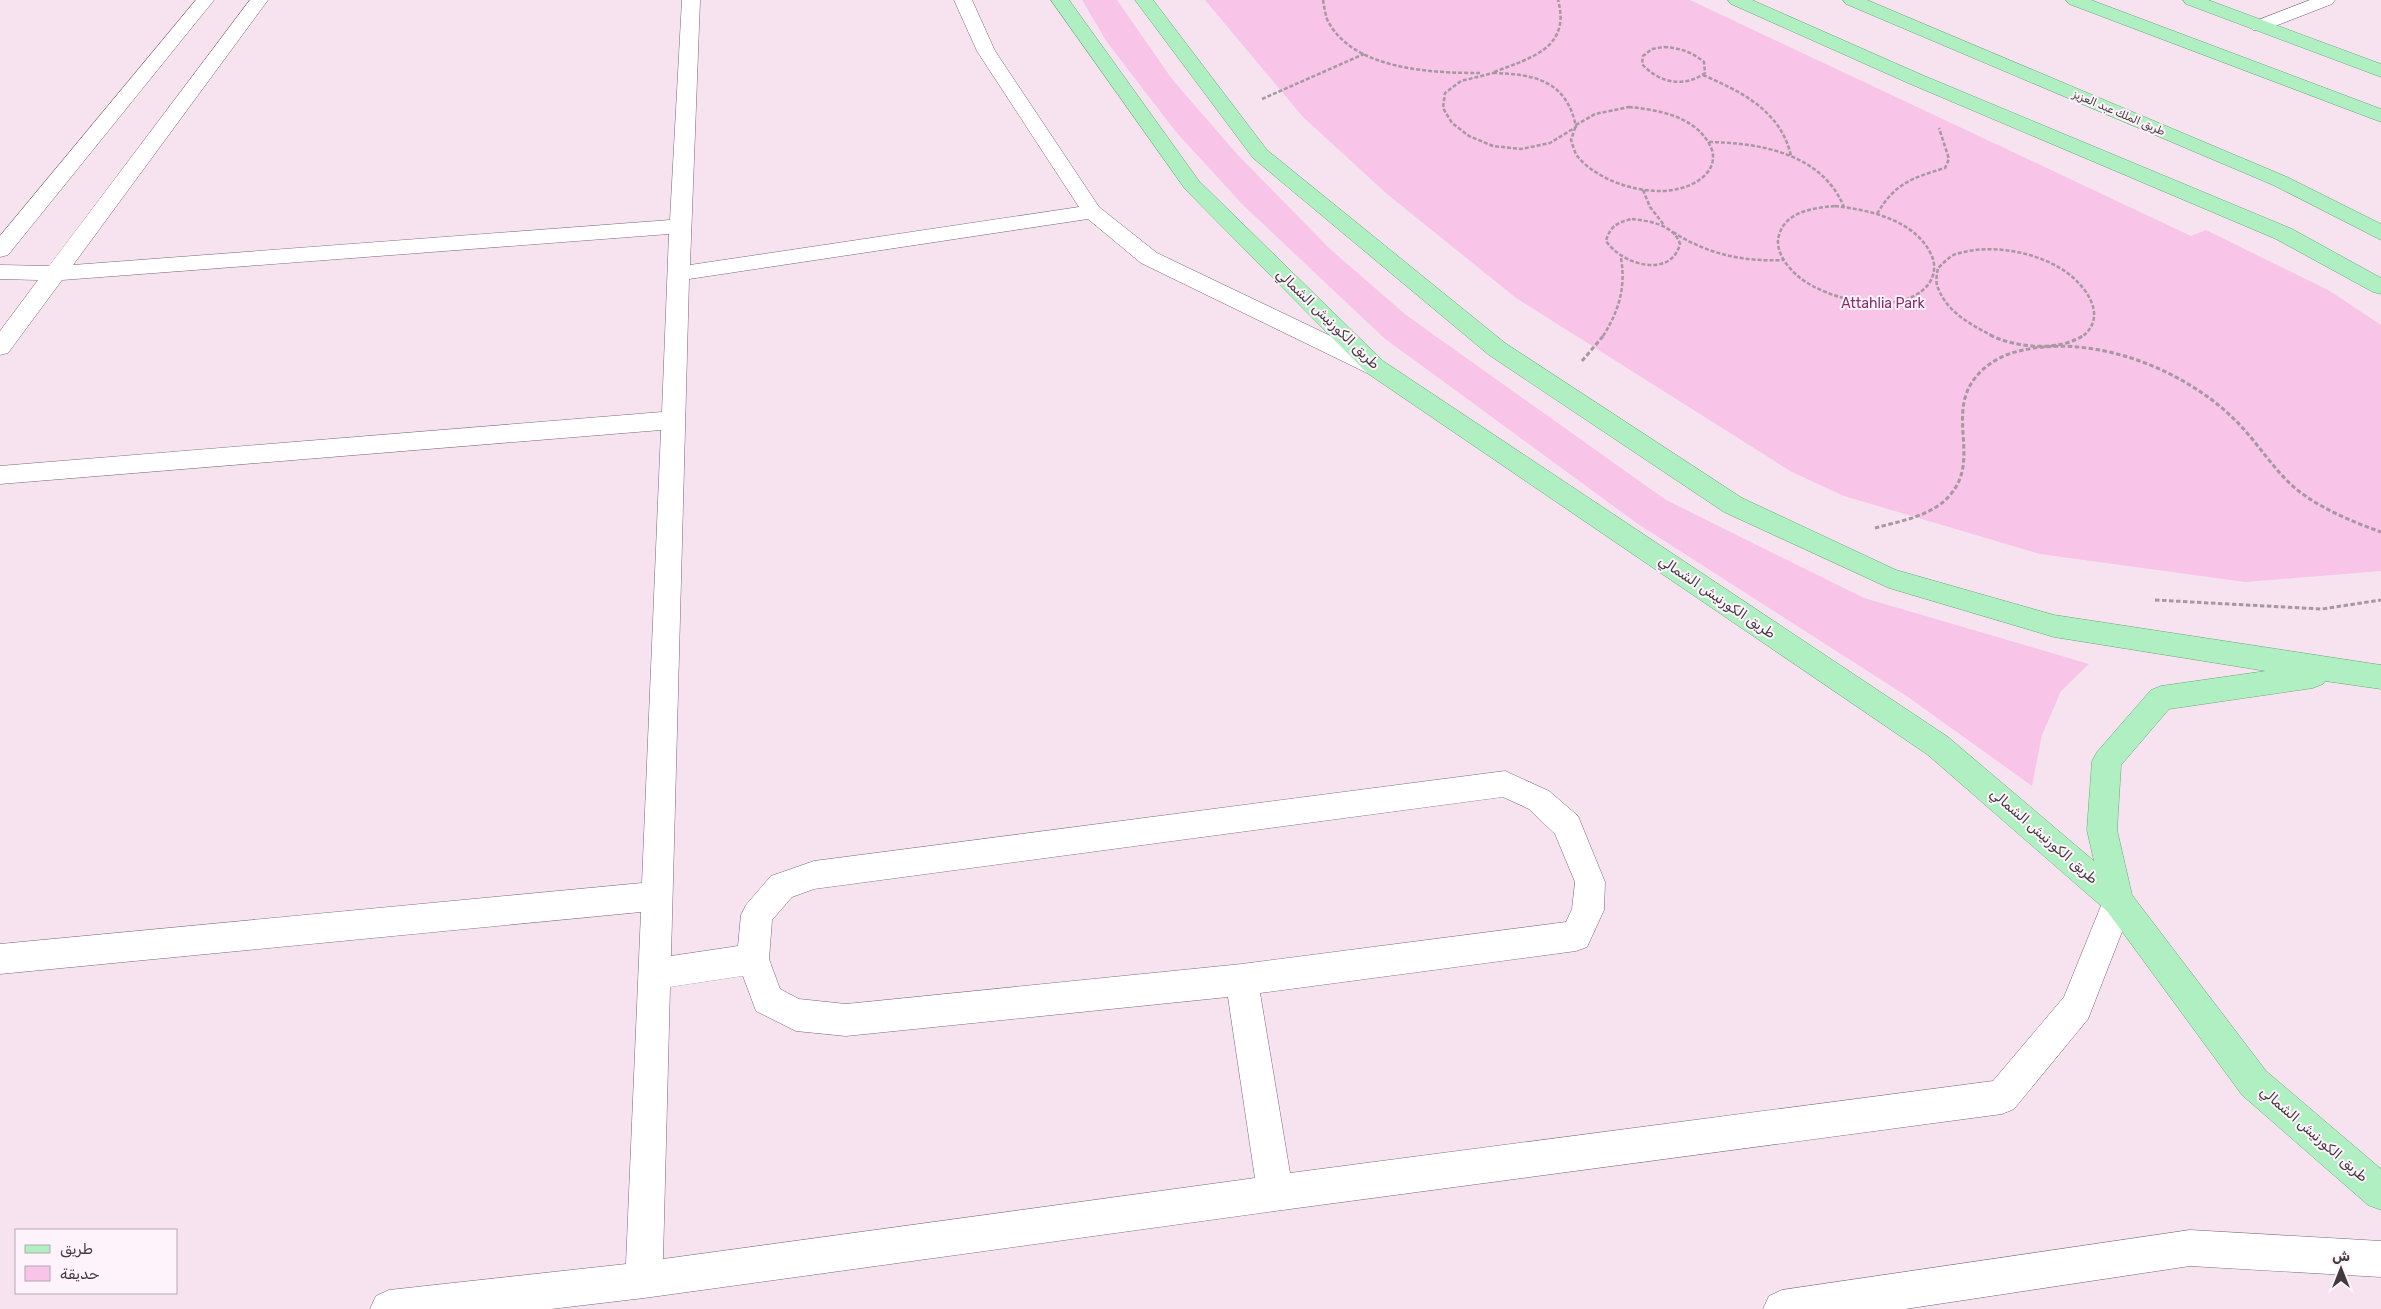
<svg xmlns="http://www.w3.org/2000/svg" width="2381" height="1309" font-family="Rubik,'Noto Naskh Arabic',sans-serif">
	<style>
		.green { fill: #f8c4e7 }
		.lines { fill: none; stroke-linecap: round; stroke-linejoin: round }
		.minor-casing { stroke: #786873; stroke-width: 1 }
		.major-casing { stroke: #65a87a; stroke-width: 1 }
		.path-far1 { stroke: #a698a1; stroke-width: 2.5; stroke-dasharray: 4 2; stroke-linecap: butt }
		.path { stroke: #a698a1; stroke-width: 3; stroke-dasharray: 4.5 2.5; stroke-linecap: butt }
		.minor { fill: #fff; fill-rule: evenodd }
		.major { fill: #afefc2; fill-rule: evenodd }
		.labels { text-anchor: middle; dominant-baseline: central; stroke-width: 4; stroke-linejoin: round; paint-order: stroke }
		.far-street-label { font-size: 11px; fill: #413a3f; stroke: #fff3fb }
		.park-label { font-size: 14px; fill: #842f70; stroke: #fff3fb }
		.street-label { font-size: 14px; fill: #413a3f; stroke: #fff3fb }
	</style>
	<rect width="100%" height="100%" fill="#f7e3f0"/>
	<path class="green" d="M1082,0H1117L1172,79L1236,153L1330,249L1406,315L1666,500L1864,598L2089,664L2061,691L2042,735L2032,786L1908,697L1638,524L1384,338L1243,205L1176,132L1107,42Z
		M1205,0H1690L2191,236L2206,230L2330,291L2381,325V571L2245,582L2040,554L1844,496L1792,472L1516,298L1387,194L1303,117Z"/>
	<g class="lines">
		<g class="minor-casing">
			<path id="minor" d="M196,0H214L8,255L0,257V236Z
				M250,0H268L73,265L670,220L682,0H700L690,265L1079,207L977,51L954,0H972L995,51L1099,207L1157,253L1383,361L1387,367L1383,373L1375,375L1367,373L1141,263L1088,219L689,279L671,956L738,946L741,915L746,905L771,876L814,861L1505,771L1549,791L1578,816L1605,882L1604,910L1587,947L1576,951L1260,993L1290,1173L1993,1081L2064,997L2107,891L2118,887L2129,891L2134,901L2088,1019L2014,1109L2002,1114L1275,1211L644,1298L551,1309H370L376,1296L389,1290L626,1264L641,912L0,974V944L642,883L661,430L0,484V466L662,412L669,234L62,280L8,353L0,355V331L38,280L0,279V265L49,266ZM1503,797L1529,809L1555,834L1575,882L1572,909L1566,922L1242,964L846,1004L799,999L780,989L769,959L772,920L792,897L814,889ZM743,976L756,1011L796,1031L846,1036L1228,997L1255,1178L663,1259L670,987Z
				M2310,0H2335L2332,4L2265,30H2253L2250,26L2253,22Z
				M2190,1230L2381,1241V1277L2190,1266L1905,1309H1763L1769,1296L1782,1290Z"/>
		</g>
		<g class="major-casing">
			<path id="major" d="M1051,0H1069L1199,181L1383,361L1948,737L2094,861L2087,830L2092,761L2097,752L2151,690L2161,686L2266,671L2054,637L1889,588L1724,512L1489,355L1253,158L1135,0H1153L1267,150L1505,343L1742,498L1896,570L2054,615L2381,665V689L2325,681L2323,684L2313,688L2169,709L2121,765L2117,830L2132,895L2266,1071L2381,1169V1210L2368,1205L2242,1095L2107,911L1928,755L1367,373L1185,189Z
				M1728,0H1752L1922,75L2292,229L2381,278V294L2373,292L2276,239L1908,83L1731,4Z
				M1843,0H1867L2287,177L2381,224V240L2273,185L1846,4Z
				M2066,0H2091L2381,109V122L2069,4Z
				M2183,0H2208L2381,64V77L2186,4Z"/>
		</g>
		<path class="path-far1" d="M1323,0C1324,6 1325,13 1327,19C1351,70 1432,73 1480,73
			M1664,47C1680,48 1692,52 1704,62L1705,73C1684,88 1659,83 1642,64L1643,56L1652,49Z
			M1494,72C1531,58 1571,48 1558,0
			M1493,73C1535,74 1567,81 1576,127L1550,143L1521,149L1493,146L1469,136L1452,123L1443,108L1445,93L1461,81Z
			M1703,75C1742,92 1781,111 1791,156
			M1262,99L1364,54
			M1629,107C1660,110 1699,117 1712,150C1715,161 1711,170 1703,177C1670,205 1603,187 1578,157C1574,152 1573,145 1571,140L1576,125L1595,114Z
			M1709,142C1762,143 1822,154 1844,207
			M1643,190L1650,207L1664,225
			M1835,206C1871,210 1919,221 1933,259C1936,269 1933,280 1926,287C1898,317 1827,300 1799,277C1788,268 1774,251 1779,235C1786,211 1814,208 1835,206Z
			M1877,214C1895,183 1912,178 1945,168L1949,159L1939,128
			M1632,219C1650,221 1674,225 1680,244C1671,279 1622,265 1606,241C1610,226 1618,222 1632,219Z
			M1673,232C1707,254 1743,262 1784,260
			M1603,336C1619,311 1626,287 1621,258
			M1993,336C1971,325 1947,312 1938,288C1935,282 1937,274 1938,268C1943,264 1949,256 1956,254C1976,248 1997,248 2017,252C2032,255 2047,260 2060,268C2082,281 2110,314 2083,336"/>
		<path class="path" d="M1990,335C2016,348 2059,352 2084,335
			M1582,361L1604,335
			M1875,528C1900,521 1933,516 1950,495C1981,460 1946,415 1975,378C1986,364 2002,355 2019,351C2092,333 2182,368 2234,419C2258,442 2274,472 2300,492C2324,510 2353,522 2381,532
			M2155,600L2322,609L2381,600"/>
		<use href="#minor" class="minor"/>
		<use href="#major" class="major"/>
	</g>
	<g class="labels">
		<g class="far-street-label">
			<text transform="translate(2119 113) rotate(23)">طريق الملك عبد العزيز</text>
		</g>
		<g class="park-label">
			<text x="1883" y="303">Attahlia Park</text>
		</g>
		<g class="street-label">
			<text transform="translate(1328 319) rotate(44)">طريق الكورنيش الشمالي</text>
			<text transform="translate(1717 597) rotate(34)">طريق الكورنيش الشمالي</text>
			<text transform="translate(2044 836) rotate(41)">طريق الكورنيش الشمالي</text>
			<text transform="translate(2314 1134) rotate(41)">طريق الكورنيش الشمالي</text>
		</g>
	</g>
	<rect x="15" y="1229" width="162" height="65" fill="#fff3fb" stroke="#b3a9b0"/>
	<rect x="25" y="1245" width="25" height="8" fill="#afefc2" stroke="#b3a9b0"/>
	<text x="60" y="1254" font-size="15" fill="#413a3f">طريق</text>
	<rect x="25" y="1266" width="25" height="15" fill="#f8c4e7" stroke="#b3a9b0"/>
	<text x="60" y="1279" font-size="15" fill="#413a3f">حديقة</text>
	<g transform="translate(2341 1269)" stroke="#fff3fb" stroke-width="4" paint-order="stroke">
	<path d="M0-4L9 19L0 12L-9 19Z" fill="#413a3f"/>
	<text y="-8" font-size="14" font-weight="bold" text-anchor="middle" fill="#413a3f">ش</text>
	</g>
</svg>
